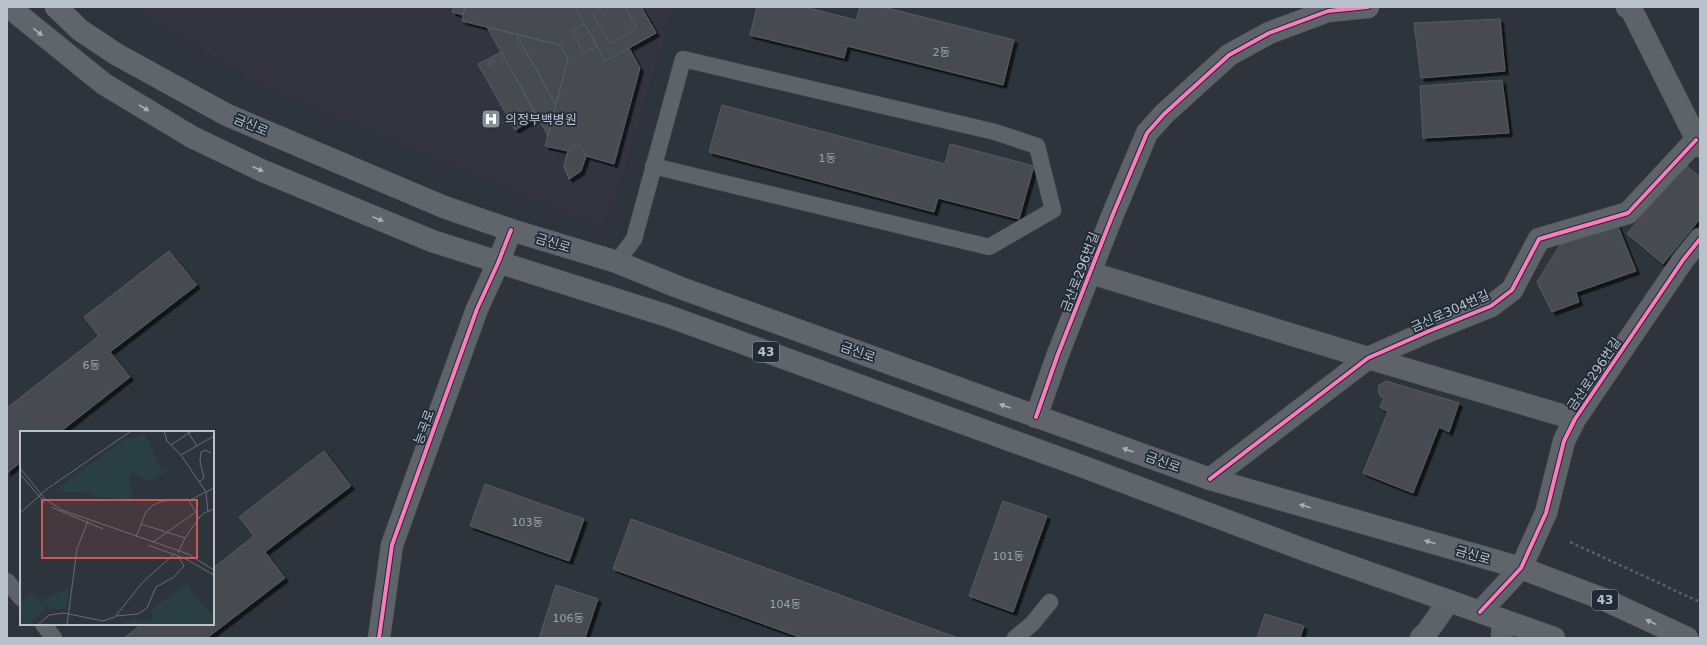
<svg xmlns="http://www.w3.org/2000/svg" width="1707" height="645" font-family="'DejaVu Sans','Noto Sans KR',sans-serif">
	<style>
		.medical { fill: #343441 }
		.building { fill: #464b51; stroke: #565c63; filter: url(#shadow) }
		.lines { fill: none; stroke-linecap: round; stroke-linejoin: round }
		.lane-casing { stroke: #4c5056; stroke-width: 17 }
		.street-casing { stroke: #4c5056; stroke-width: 23 }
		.primary-casing { stroke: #4b5158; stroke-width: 23 }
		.path { stroke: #5b6166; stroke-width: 2.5; stroke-dasharray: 3 3; stroke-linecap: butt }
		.lane { stroke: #5e6269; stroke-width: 16 }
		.street { stroke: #5e6269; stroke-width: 22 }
		.primary { stroke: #60656b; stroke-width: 22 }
		.cycleway-casing { stroke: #202b37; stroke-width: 6 }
		.cycleway { stroke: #fd7abc; stroke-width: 4 }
		.oneway { fill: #a7afb8 }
		.labels { text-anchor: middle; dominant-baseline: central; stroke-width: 3.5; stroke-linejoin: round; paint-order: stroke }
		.number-label { font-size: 11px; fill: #9ca4ac }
		.shield { fill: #202b37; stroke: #8b949f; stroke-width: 1 }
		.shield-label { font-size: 12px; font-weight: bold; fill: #b9c1cb }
		.poi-label { font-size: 13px; fill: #b9c1cb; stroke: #202b37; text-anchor: start }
		.street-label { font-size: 13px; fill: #b9c1cb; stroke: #202b37 }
		.inset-road { fill: none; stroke: #656c75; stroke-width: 1 }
		.view { fill: #cd5659; fill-opacity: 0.15; stroke: #cd5659; stroke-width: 2 }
		.inset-edge { fill: none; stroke: #b9c1cb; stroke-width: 2 }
	</style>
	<defs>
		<filter id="shadow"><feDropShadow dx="3.5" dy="3.5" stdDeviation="0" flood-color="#0009"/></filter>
	</defs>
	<rect width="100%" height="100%" fill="#2d343b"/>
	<path class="medical" d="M131,7H673L614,202L599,226L264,86Z"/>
	<path class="building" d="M454,7H465L463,15L452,12Z
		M465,7H641L656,33L629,48L640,68L614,164L586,156L581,171L569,179L564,166L568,151L545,146L568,59L559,45L462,21Z
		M575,7H641L656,33L605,61Z
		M603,7H625L637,28L610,44L592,13Z
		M757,7H805L856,20L860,7H883L1014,40L1003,85L847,46L844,58L750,35Z
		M1500,19L1505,71L1421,78L1414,23Z
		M584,24L597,46L584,53L572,31Z
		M487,27L516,34L556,105L548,136Z
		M516,34L559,45L568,59L556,105Z
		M501,52L538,117L515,130L478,64Z
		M494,59L495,62L489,65L488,62Z
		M1502,80L1509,133L1423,138L1420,86Z
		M722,105L945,164L950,144L1034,166L1019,219L938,198L934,212L709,152Z
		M525,117L527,120L521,123L519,120Z
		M579,144L586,156L581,171L569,179L564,166L568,151Z
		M1684,164L1700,177V219L1663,264L1627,234Z
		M1617,224L1636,271L1576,292L1579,302L1552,312L1537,282L1560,245Z
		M169,251L197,285L110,352L130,377L60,432H21V462L7,473V408L99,336L84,317Z
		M1386,381L1459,403L1449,432L1439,427L1413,493L1363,473L1388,412L1380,407L1384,398L1380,396L1378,390L1379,385Z
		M324,451L351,486L265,552L285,578L207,638H124L142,624H213V568L254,536L239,517Z
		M485,484L584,519L569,561L470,526Z
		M1003,501L1047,516L1013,612L969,596Z
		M631,519L958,638H802L613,569Z
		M556,585L598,599L585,638H539Z
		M1265,614L1304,626L1300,638H1257Z"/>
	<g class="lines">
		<g class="lane-casing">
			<path id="lane" d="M617,262L634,239L683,59L995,132L1037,146L1053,210L989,247L653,166
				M7,581L21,598
				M43,624L54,638
				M1015,638L1032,624L1050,602"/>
		</g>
		<g class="street-casing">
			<path id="street" d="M1627,7L1631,9L1700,146
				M1091,273L1368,358L1575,419
				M1036,417L1058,354L1113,214L1147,133L1164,114L1229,55L1269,33L1328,11L1368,7
				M1210,479L1368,358L1429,331L1491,306L1512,290L1539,239L1628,213L1696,140
				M1480,612L1521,568L1546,513L1564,441L1575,419L1683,260L1700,239
				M379,638L392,545L477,309L498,263L511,230
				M1421,638L1427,632L1449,601
				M1502,638L1503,620"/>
		</g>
		<g class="primary-casing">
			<path id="primary" d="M9,7L104,84L192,137L263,171L432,241L668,316L1084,467L1310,552L1554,638
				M56,7L80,30L116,54L227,115L444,207L511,230L617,262L678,287L1210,479L1521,568L1603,599L1687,638"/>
		</g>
		<path class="path" d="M1570,542L1700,602"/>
		<use href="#lane" class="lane"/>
		<use href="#street" class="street"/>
		<use href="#primary" class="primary"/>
		<g class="cycleway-casing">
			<path id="cycleway" d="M1036,417L1058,354L1113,214L1147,133L1164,114L1229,55L1269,33L1328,11L1368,7
				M1210,479L1368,358L1429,331L1491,306L1512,290L1539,239L1628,213L1696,140
				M1480,612L1521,568L1546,513L1564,441L1575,419L1683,260L1700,239
				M379,638L392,545L477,309L498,263L511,230"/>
		</g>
		<use href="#cycleway" class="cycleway"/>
	</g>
	<defs><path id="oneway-solid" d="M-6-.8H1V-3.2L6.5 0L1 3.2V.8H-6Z"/></defs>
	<g class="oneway">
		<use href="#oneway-solid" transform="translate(38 32) rotate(38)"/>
		<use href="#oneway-solid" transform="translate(144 108) rotate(31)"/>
		<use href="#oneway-solid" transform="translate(258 169) rotate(25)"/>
		<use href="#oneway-solid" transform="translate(378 219) rotate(23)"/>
		<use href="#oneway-solid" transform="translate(1005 406) rotate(-160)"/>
		<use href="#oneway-solid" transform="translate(1128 450) rotate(-160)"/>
		<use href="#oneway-solid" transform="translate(1305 506) rotate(-164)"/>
		<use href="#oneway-solid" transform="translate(1430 542) rotate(-164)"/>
		<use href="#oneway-solid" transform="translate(1651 622) rotate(-155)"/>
	</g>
	<defs>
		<g id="hospital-square" transform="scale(1)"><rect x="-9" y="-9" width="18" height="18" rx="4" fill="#889099" stroke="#202b37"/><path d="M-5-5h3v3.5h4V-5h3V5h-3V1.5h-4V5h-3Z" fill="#fff"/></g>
	</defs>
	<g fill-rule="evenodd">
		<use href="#hospital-square" x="491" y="119"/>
	</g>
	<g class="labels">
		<g class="number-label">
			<text x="941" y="52">2동</text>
			<text x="827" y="158">1동</text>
			<text x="91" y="365">6동</text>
			<text x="527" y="522">103동</text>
			<text x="1008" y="556">101동</text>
			<text x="785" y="604">104동</text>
			<text x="568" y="618">106동</text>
		</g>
		<g class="shield">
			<rect x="753" y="342" width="26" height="20" rx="3"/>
			<rect x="1592" y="590" width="26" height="20" rx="3"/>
		</g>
		<g class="shield-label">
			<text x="766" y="352">43</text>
			<text x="1605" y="600">43</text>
		</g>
		<g class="poi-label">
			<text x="505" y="119">의정부백병원</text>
		</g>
		<g class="street-label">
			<text transform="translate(251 125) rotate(23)">금신로</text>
			<text transform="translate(553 243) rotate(17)">금신로</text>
			<text transform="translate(1080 272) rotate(-69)">금산로296번길</text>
			<text transform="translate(1450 311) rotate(-24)">금신로304번길</text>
			<text transform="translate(858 352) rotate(20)">금신로</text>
			<text transform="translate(1594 374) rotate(-56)">금산로296번길</text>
			<text transform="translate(424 427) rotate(-70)">능곡로</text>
			<text transform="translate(1163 462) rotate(20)">금신로</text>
			<text transform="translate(1473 555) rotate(16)">금신로</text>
		</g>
	</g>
	<g transform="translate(20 431)">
		<rect width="194" height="194" fill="#2d343b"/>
		<path d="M125,3L142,40L161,33L131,50L110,42V56L115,68L84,67L61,61L47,62L36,59L102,10ZM168,152L175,166L194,184V194H102V191L115,188L133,191L132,178ZM49,158L46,178L30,179L21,169ZM12,161L26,178L8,194H4L0,189V171Z" fill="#2a3f41"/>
		<path class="inset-road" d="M144,0L147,10L161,24L186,61L194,57M168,1L177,15M151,14L172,0M161,24L194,5M0,37L25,68L42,79L168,123L194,139M0,43L25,72M179,51L184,47L180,30L181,21L185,19L191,22M170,69L186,61L188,81M31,76L83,98M0,82L27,58L111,0M179,87L184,82L194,78M121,93L165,107M116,106L126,81L133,74L143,70L168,68L179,87L165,107L158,122M133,111L176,81M128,114L166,128L194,144M96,185L118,183L127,177L136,156L154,146L164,135L158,125M18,194L29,184L44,182L83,190L95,186L122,152L154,123M47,194L57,118L68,90"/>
		<path class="view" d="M22,69H177V127H22Z"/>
		<rect width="194" height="194" class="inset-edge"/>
	</g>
	<rect width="1707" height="645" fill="none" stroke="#b9c1cb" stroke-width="16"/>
</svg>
